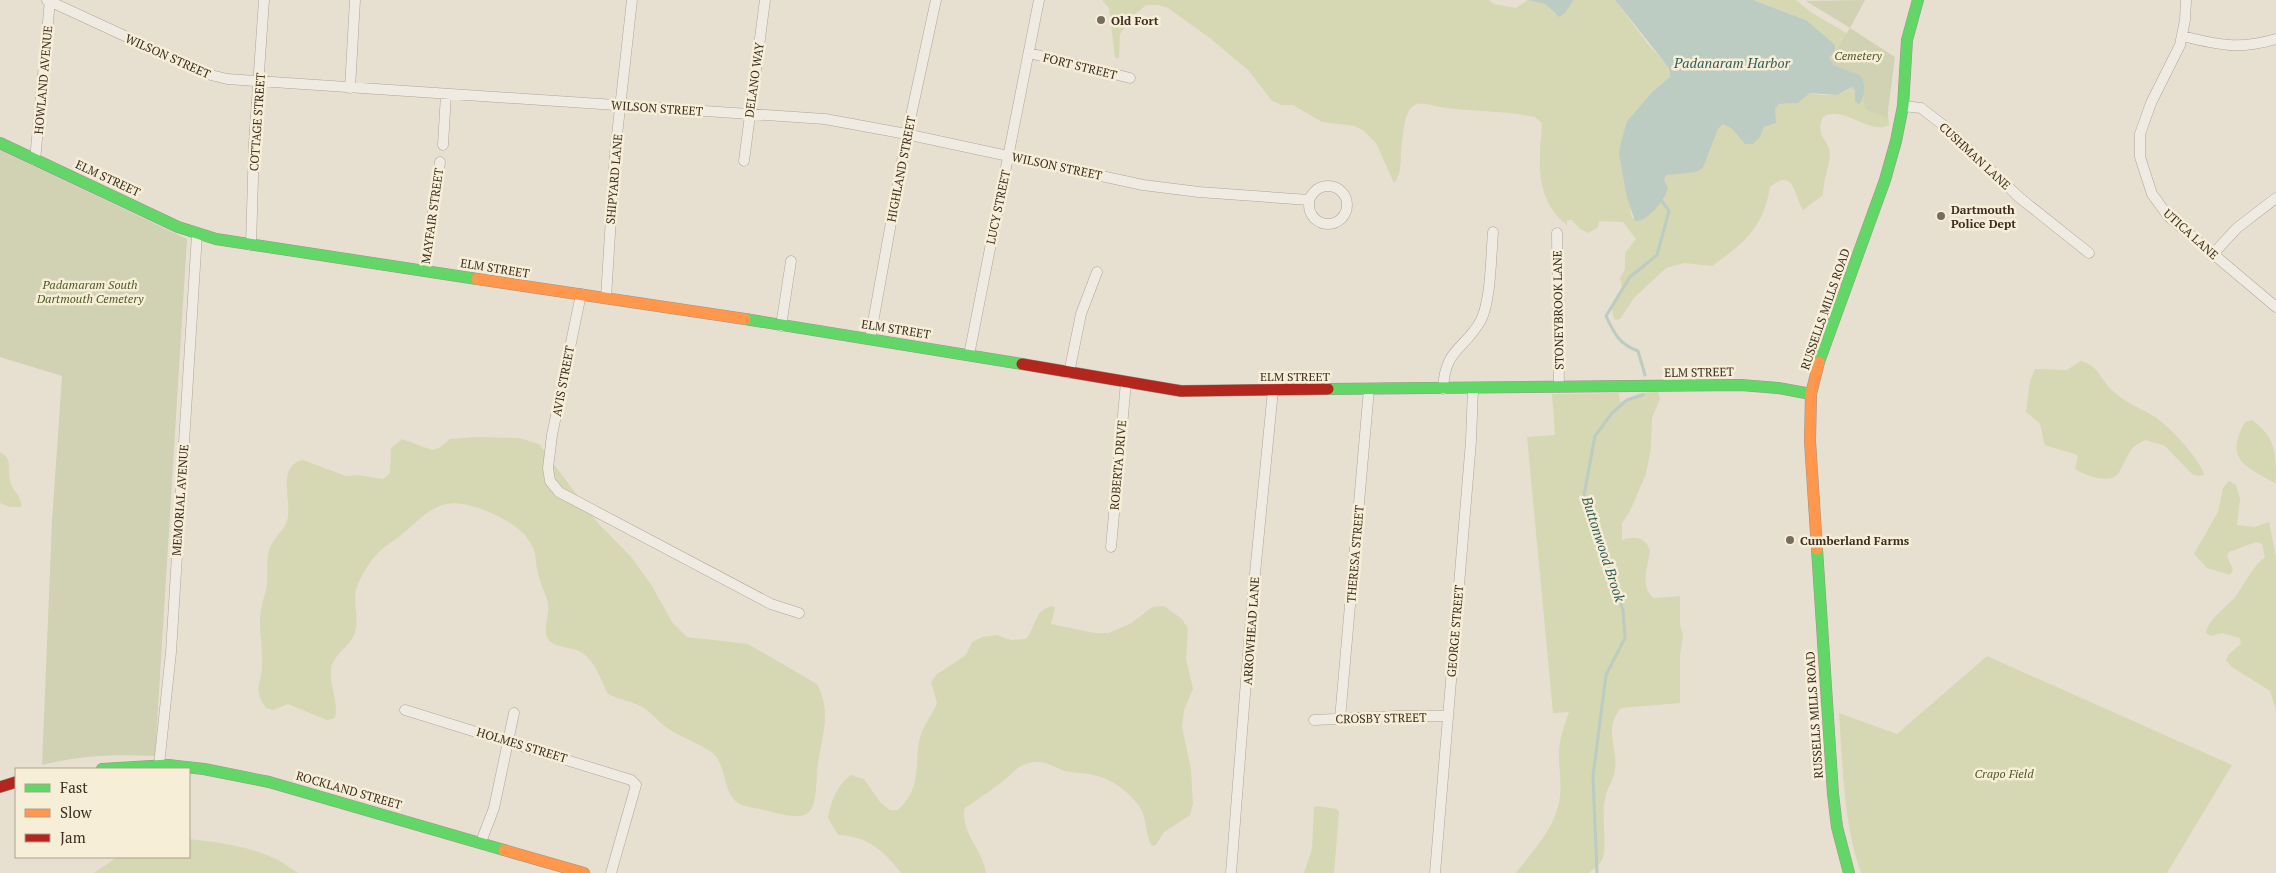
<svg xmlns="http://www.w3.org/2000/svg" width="2276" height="873" font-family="'PT Serif',serif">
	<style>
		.green { fill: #d6d7b3 }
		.cemetery { fill: #d1d1b3 }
		.water { fill: #bcccc2 }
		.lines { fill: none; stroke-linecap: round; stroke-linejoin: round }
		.stream { stroke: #bcccc2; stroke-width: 3 }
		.street-casing { stroke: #ada599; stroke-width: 11 }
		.fast-casing { stroke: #9c958a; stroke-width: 12 }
		.slow-casing { stroke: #9c958a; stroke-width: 12 }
		.jam-casing { stroke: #9c958a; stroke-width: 12 }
		.street { stroke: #efebe3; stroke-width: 10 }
		.fast { stroke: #63d668; stroke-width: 11 }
		.slow { stroke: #ff974d; stroke-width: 11 }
		.jam { stroke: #b3261e; stroke-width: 11 }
		.poi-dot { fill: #786c5e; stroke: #f7eed8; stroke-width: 2 }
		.labels { text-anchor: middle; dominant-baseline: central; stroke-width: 5; stroke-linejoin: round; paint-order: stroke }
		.poi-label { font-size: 12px; font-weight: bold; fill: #3d2e20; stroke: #f7eed8; text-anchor: start }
		.park-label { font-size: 12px; font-style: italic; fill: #4d5a26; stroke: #f7eed8 }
		.street-label { font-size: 12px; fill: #3d2e20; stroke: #f7eed8 }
		.water-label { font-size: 14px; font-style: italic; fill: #2f5d5a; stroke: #f7eed8 }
	</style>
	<rect width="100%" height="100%" fill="#e7e0d1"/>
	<path class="green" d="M1102,0H1489L1494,4L1516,8L1528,0L1545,4L1556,15L1565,13L1574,0H1615L1647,43L1669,67L1670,77L1653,91L1627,121L1619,154L1632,218L1650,215L1662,200L1668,188L1664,179L1667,175L1703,168L1718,129L1723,124L1732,129L1745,144L1760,137L1764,127L1767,124L1772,125L1775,109L1779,104L1798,103L1810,93C1827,96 1838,97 1852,87L1855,91V101L1860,75L1833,65L1806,20L1753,0H1796L1812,13L1862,42L1888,115L1889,125C1870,136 1842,104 1823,117C1814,137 1830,139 1830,155C1829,168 1823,180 1823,195L1803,210C1794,195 1794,167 1770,187C1763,229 1744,243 1712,266L1684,263L1666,268L1634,298L1620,319L1615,320C1609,307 1614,299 1622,287L1620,278L1625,269V253L1636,239L1623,222L1599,221L1598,227L1589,233L1580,229L1572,220H1567V225C1534,199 1539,162 1542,123L1535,117C1504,110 1471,112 1440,107C1433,106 1424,102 1417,104C1404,108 1404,131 1402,142C1400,155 1403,173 1394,183L1376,143L1364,131L1355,126L1322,122L1293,105H1282L1272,101L1249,71L1211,39L1168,8L1158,5H1146L1134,15L1120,34L1119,58H1115L1109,8Z
		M2081,361C2101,367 2099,379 2113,391C2125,403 2141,408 2155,417C2168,425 2201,460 2204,475L2199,476L2192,474L2165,446L2146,440C2127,447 2129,457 2119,472C2111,486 2084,475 2075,469L2078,456L2075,454L2047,446L2044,443L2040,424L2026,412L2030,381L2035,369L2067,370Z
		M1658,392L1660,399L1652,418L1651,448L1646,474L1630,511L1622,523V540C1634,536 1646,536 1650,551C1648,568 1639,586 1654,598L1680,596V625L1683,635L1680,655V703L1621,708C1603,729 1618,747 1615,770C1614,780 1606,789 1605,799C1601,816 1608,846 1602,860C1600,865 1593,869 1589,873H1516C1534,849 1556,828 1560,796C1562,781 1558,765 1559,750C1560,737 1565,724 1569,712L1553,713L1527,437L1555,435L1552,394L1619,393L1620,402L1640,393Z
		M2252,420C2276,438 2276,452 2276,484C2245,466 2224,460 2245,422Z
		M475,437L519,438L539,444L597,522L632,558L652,586L672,622L687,637L748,644L817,684C834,716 819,741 817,773C815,818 811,822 768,811C759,808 746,808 738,803C721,791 728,763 710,751C698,743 683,738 670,730C660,724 653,714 644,708C633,701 619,700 608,694C601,681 597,665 585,655C575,645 556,650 548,639C542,628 550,616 548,605C547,595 541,587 539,577C533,556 540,555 525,535C511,519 467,499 446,504C428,508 414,525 400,536C393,541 385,546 379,552C370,561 363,572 358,584C351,599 360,616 355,632C351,647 333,654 331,669C329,687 339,700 335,718L327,720L288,704L273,710L266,708C263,704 260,699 259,694C257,686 262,676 262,667C263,648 258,629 261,610C262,601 266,593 267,584C268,573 266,561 269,550C272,539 283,532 287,521C293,503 275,466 303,460L346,476L358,475L383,479L390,473L391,448L402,439L432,450L439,448L450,439Z
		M0,452C14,460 7,469 10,481C12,491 23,497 21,507H10L0,503Z
		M2229,481L2236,485L2240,499L2237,525L2255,527L2269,522L2276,557V711L2270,691L2232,667L2226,660L2228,655L2241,644L2240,638L2222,633L2211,636L2206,633C2207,621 2227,606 2235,597C2246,582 2249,571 2265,557L2262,544L2256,542L2229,552L2227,556L2233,570L2230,575L2207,568L2194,554L2218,512L2223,488Z
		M1053,606L1055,608L1051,624L1095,633H1108L1130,624L1152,607L1164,606L1182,619L1188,629L1186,659L1193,689L1184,710L1182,727L1191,769L1193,804L1190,815L1164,832L1156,845L1152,846C1144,833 1148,819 1139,806C1129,792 1111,778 1093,775C1083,772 1072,774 1062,770C1049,765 1042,758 1026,764C1016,767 1011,775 1002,782C991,791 977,799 965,808C959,830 983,850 986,873H901C884,851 868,836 838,835L828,818C831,801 837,785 851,775L864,779L880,802L890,810H898C925,784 912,763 921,734C925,723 933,714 937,703L931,682L937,674L966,655L972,642L982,637L997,635L1011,640L1026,639C1036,627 1034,609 1053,606Z
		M1987,656L2232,765L2167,873H1861C1843,821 1843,767 1839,713L1897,734Z
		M1317,806L1337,809L1339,812L1334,873H1304L1312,849L1314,807Z
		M189,839C218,842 247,846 274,858C283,862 289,868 298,873H94L117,857H189Z"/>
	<path class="cemetery" d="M1865,0L1850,28L1895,57L1887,119C1881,112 1873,115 1866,109C1861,97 1865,87 1860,75L1833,65L1830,61L1850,28L1806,1Z
		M0,150L187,239L155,756C116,754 80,755 42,765L52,521L62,376L0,357Z"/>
	<path class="water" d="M1528,0H1574L1565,13L1559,17L1545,4Z
		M1615,0H1753L1806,20L1835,45V51L1829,58L1833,65L1860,75C1866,84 1865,96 1859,105L1855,101V91L1852,87L1837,95L1810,93L1798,103L1779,104L1775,109L1776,123L1764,127L1760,137L1753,144H1745L1732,129L1723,124L1718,129L1703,168L1696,172L1667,175L1664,179L1668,188C1665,200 1648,222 1635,221L1627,198L1619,154L1621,142L1627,121L1653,91L1670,77L1669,68Z"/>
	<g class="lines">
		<path class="stream" d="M1645,375L1638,351C1619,344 1614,333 1606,316L1630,277L1657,255L1669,211L1662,201
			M1597,873L1593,776L1606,675L1625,638L1623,610L1584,495L1595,436L1612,413L1627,400L1643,395"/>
		<g class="street-casing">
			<path id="street" d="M47,0L207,74L227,79L825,119L901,133L1143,185L1199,192L1309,200
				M2186,0L2185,20L2180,45L2151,103L2140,134V157L2152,194L2168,216L2276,307
				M2182,36C2219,45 2238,50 2276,39
				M1029,53L1130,78
				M350,88L355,0
				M1903,106L1921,108L1943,125L2020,198L2089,253
				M443,145L446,94
				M35,160L50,0
				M744,161L765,0
				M1309 205a19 19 0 1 1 38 0a19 19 0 1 1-38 0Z
				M1557,233L1559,387
				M251,245L254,144L264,0
				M2213,254L2237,228L2276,198
				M424,271L440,162
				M581,294L552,435L548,468L550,481L559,492L771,604L799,613
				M606,298L615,153L632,0
				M781,326L791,261
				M870,339L907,134L936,0
				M969,355L1039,0
				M1069,373L1081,314L1097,272
				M1443,389C1445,347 1465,350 1481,320C1491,300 1491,255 1493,232
				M1111,547L1126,382
				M405,710L631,780L636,785L611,873
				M1340,719L1369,389
				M1314,720L1398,716H1447
				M159,765L171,652L197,234
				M481,842L494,808L514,713
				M1231,873L1252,604L1273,390
				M1435,873L1471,441L1473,388"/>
		</g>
		<g class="fast-casing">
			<path id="fast" d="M0,143L178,227L216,239L477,279
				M745,319L1022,364
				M1819,362L1885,180L1896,141L1903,106L1907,40L1918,0
				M1328,389L1741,385L1778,388L1811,394
				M1817,549L1833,794L1837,827L1849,873
				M102,769L168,765L204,769L269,782L504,850"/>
		</g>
		<g class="slow-casing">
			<path id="slow" d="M477,279L745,319
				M1817,549L1810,441L1811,394L1819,362
				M504,850L584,873"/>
		</g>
		<g class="jam-casing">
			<path id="jam" d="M1022,364L1181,391L1328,389
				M0,787L16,782"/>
		</g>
		<use href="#street" class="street"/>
		<use href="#fast" class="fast"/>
		<use href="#slow" class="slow"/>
		<use href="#jam" class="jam"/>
	</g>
	<g class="poi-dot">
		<circle cx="1101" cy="20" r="5"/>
		<circle cx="1941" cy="216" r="5"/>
		<circle cx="1790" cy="540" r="5"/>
	</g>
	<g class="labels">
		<g class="poi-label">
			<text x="1111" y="20">Old Fort</text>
			<text x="1951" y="209">Dartmouth<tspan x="1951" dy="14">Police Dept</tspan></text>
			<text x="1800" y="540">Cumberland Farms</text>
		</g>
		<g class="park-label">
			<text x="1858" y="55">Cemetery</text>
			<text x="90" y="284">Padamaram South<tspan x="90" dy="14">Dartmouth Cemetery</tspan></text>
			<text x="2004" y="773">Crapo Field</text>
		</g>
		<g class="street-label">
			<text transform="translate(168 56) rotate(24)">WILSON STREET</text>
			<text transform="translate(1080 66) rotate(14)">FORT STREET</text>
			<text transform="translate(43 80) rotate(-85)">HOWLAND AVENUE</text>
			<text transform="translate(754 80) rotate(-82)">DELANO WAY</text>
			<text transform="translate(657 108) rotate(4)">WILSON STREET</text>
			<text transform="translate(257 122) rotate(-86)">COTTAGE STREET</text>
			<text transform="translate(1975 156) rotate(43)">CUSHMAN LANE</text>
			<text transform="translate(1057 166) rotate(12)">WILSON STREET</text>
			<text transform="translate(901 169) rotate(-79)">HIGHLAND STREET</text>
			<text transform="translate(108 178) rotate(25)">ELM STREET</text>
			<text transform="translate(614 179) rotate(-85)">SHIPYARD LANE</text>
			<text transform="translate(998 207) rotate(-78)">LUCY STREET</text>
			<text transform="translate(432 216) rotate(-82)">MAYFAIR STREET</text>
			<text transform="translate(2191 234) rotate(42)">UTICA LANE</text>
			<text transform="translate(495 268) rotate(9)">ELM STREET</text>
			<text transform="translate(1825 309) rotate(-71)">RUSSELLS MILLS ROAD</text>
			<text transform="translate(1558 310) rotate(-91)">STONEYBROOK LANE</text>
			<text transform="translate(896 329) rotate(9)">ELM STREET</text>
			<text transform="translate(1699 372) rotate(-1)">ELM STREET</text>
			<text x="1295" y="376">ELM STREET</text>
			<text transform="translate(563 381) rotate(-79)">AVIS STREET</text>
			<text transform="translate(1118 465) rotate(-85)">ROBERTA DRIVE</text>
			<text transform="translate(180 500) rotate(-86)">MEMORIAL AVENUE</text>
			<text transform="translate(1355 554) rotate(-85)">THERESA STREET</text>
			<text transform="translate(1251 631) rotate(-86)">ARROWHEAD LANE</text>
			<text transform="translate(1455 631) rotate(-85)">GEORGE STREET</text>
			<text transform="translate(1814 715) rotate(-94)">RUSSELLS MILLS ROAD</text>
			<text transform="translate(1381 718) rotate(-1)">CROSBY STREET</text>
			<text transform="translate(522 745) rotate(17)">HOLMES STREET</text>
			<text transform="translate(349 790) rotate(16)">ROCKLAND STREET</text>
		</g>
		<g class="water-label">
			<text x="1732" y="62">Padanaram Harbor</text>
			<text transform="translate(1604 549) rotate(72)">Buttonwood Brook</text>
		</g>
	</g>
	<rect x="15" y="768" width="175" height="90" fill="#f7eed8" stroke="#ada18e"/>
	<rect x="25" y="784" width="25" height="8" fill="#63d668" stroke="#ada18e"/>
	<text x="60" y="793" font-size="15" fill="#3d2e20">Fast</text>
	<rect x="25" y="809" width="25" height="8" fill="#ff974d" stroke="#ada18e"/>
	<text x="60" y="818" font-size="15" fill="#3d2e20">Slow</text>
	<rect x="25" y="834" width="25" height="8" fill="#b3261e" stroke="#ada18e"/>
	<text x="60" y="843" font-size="15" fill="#3d2e20">Jam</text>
</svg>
